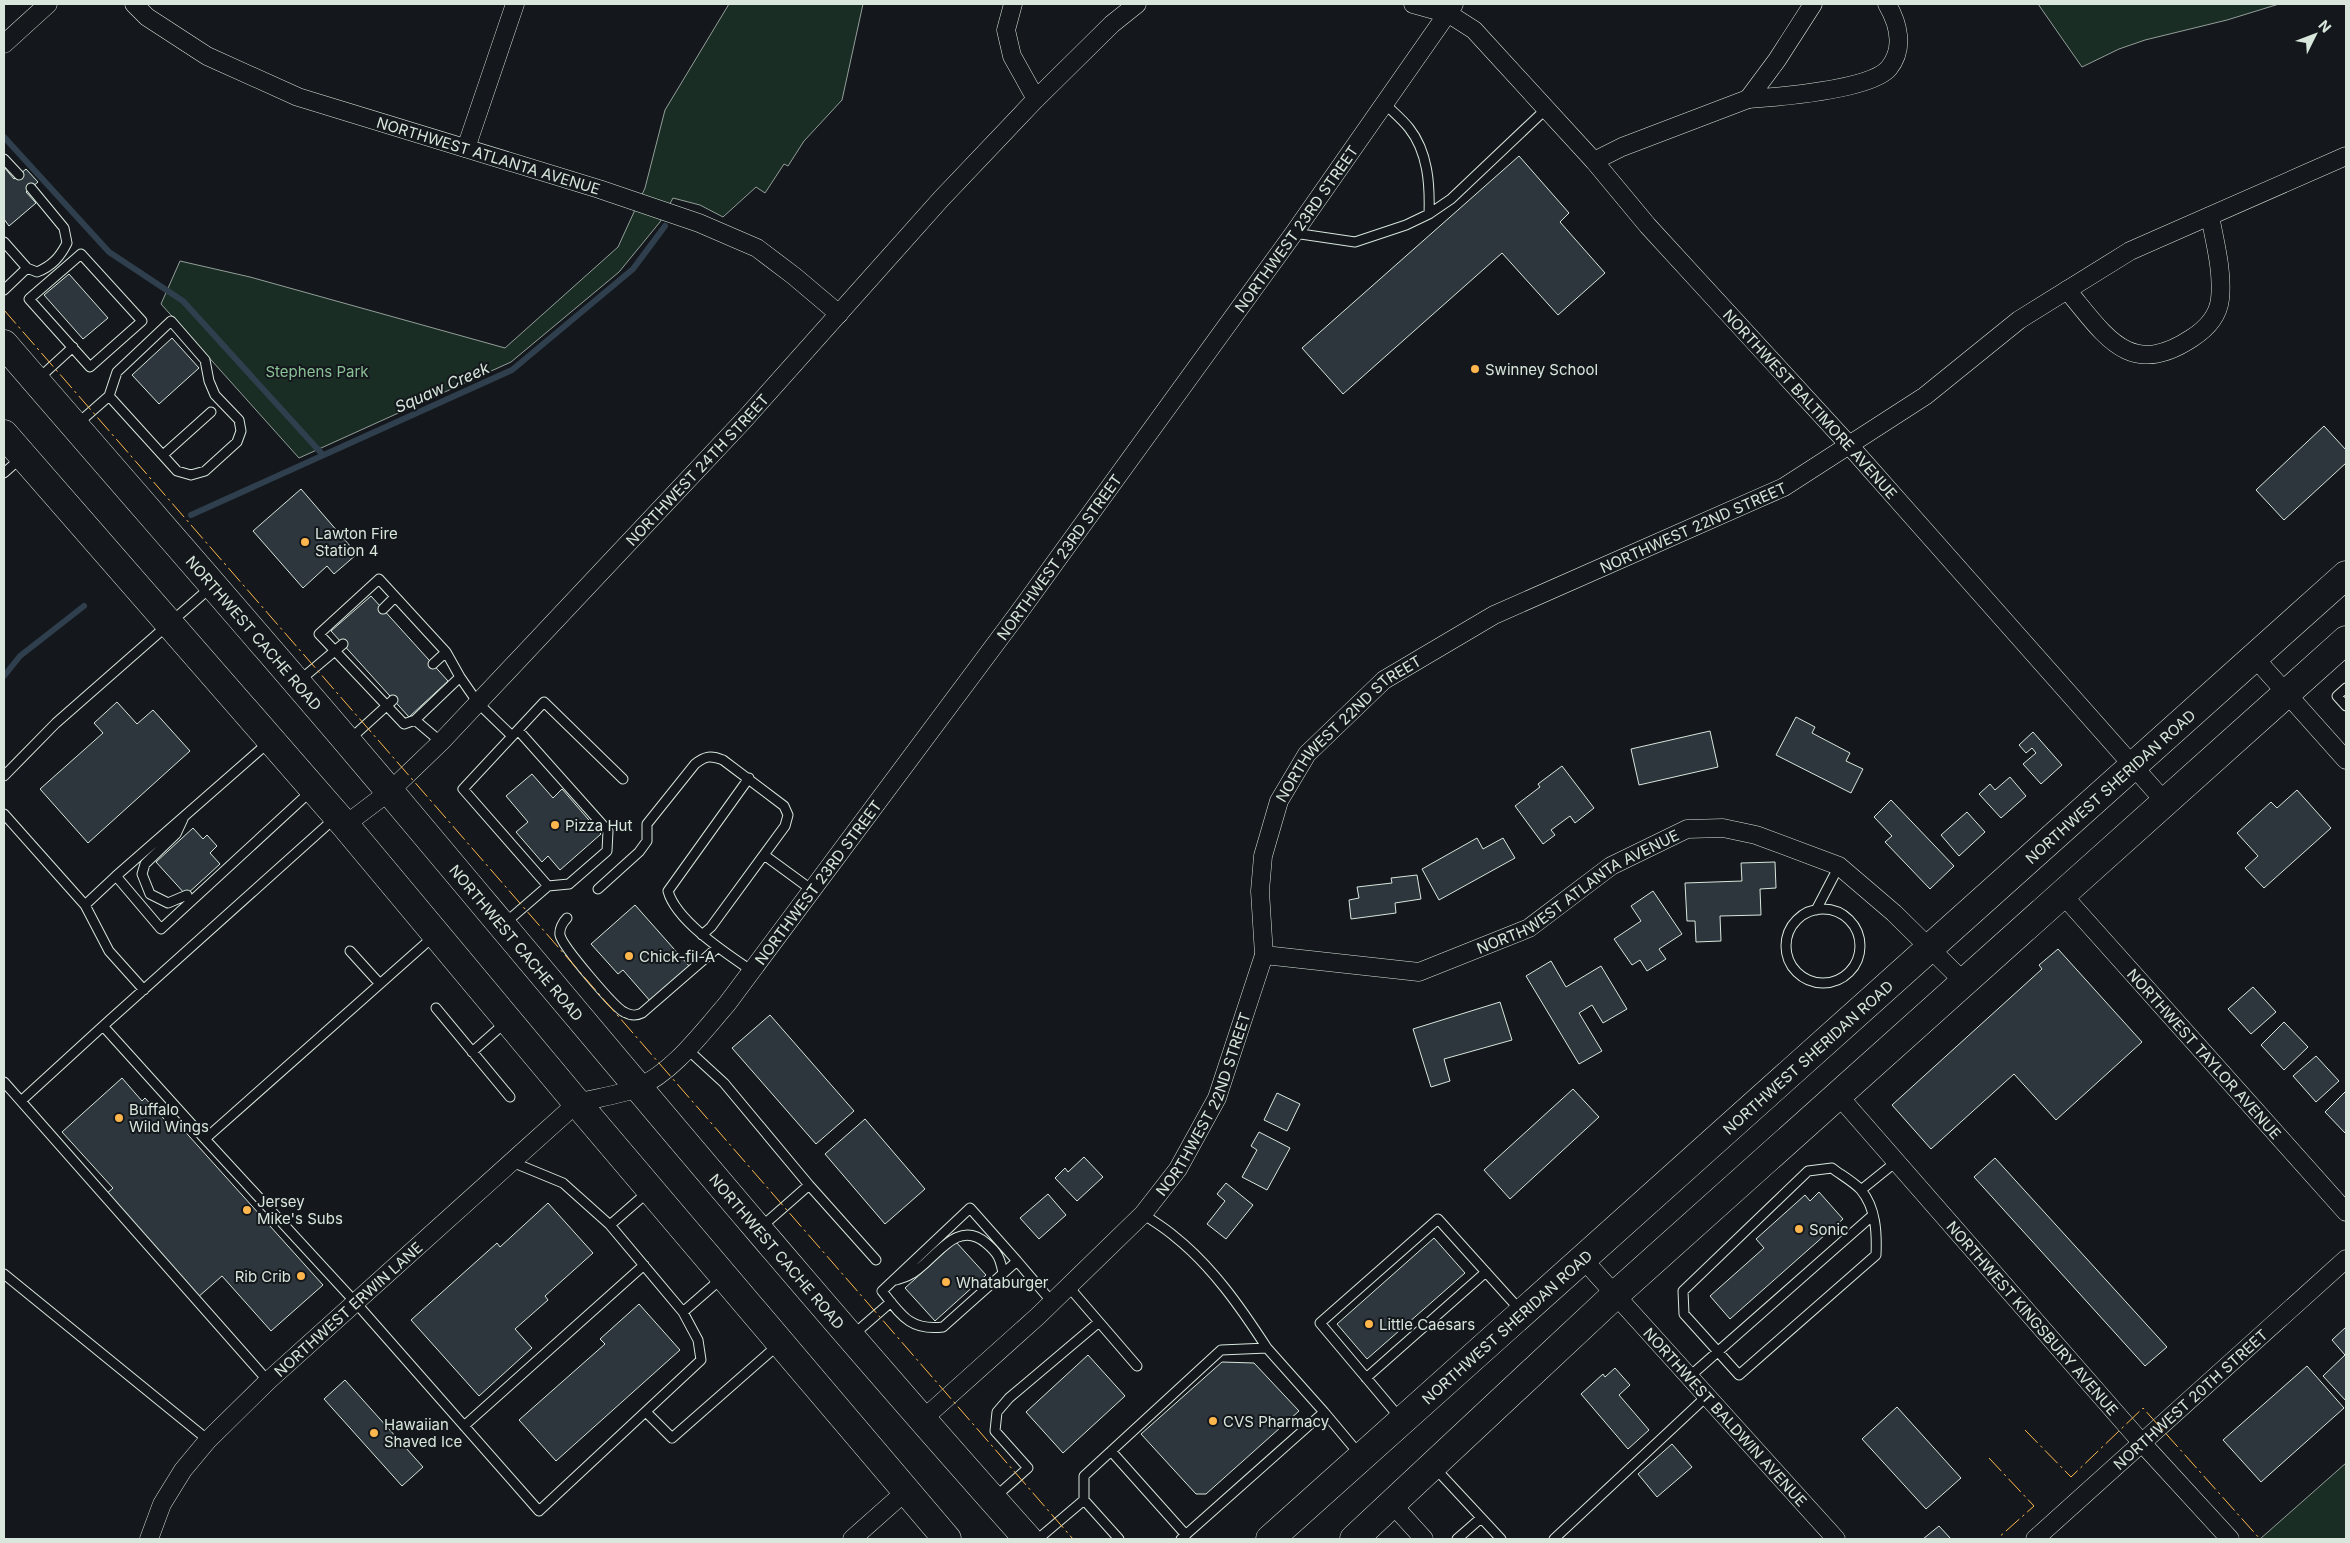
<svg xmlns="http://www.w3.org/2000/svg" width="2350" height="1543" font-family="Inter,sans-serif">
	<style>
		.green { fill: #1a2d24; stroke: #939e99 }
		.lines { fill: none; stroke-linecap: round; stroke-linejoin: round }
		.stream { stroke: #2f3f4d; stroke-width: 6 }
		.building { fill: #2c363c; stroke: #d8e6dc }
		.lane-casing { stroke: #d8e6dc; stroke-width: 11 }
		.street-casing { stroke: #d8e6dc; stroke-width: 19 }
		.primary-casing { stroke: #d8e6dc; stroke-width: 29 }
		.lane { stroke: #14181c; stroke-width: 9 }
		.street { stroke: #14181c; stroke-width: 18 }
		.primary { stroke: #14181c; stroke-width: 28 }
		.power { stroke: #ffb74d; stroke-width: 1; stroke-dasharray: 18 4 2.5 4; stroke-linecap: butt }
		.poi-dot { fill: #ffb74d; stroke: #14181c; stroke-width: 2 }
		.labels { text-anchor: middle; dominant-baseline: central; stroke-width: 4; stroke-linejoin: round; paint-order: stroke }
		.street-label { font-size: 15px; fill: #d8e6dc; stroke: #14181c }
		.poi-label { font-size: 15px; fill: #d8e6dc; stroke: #14181c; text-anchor: start }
		.park-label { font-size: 15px; fill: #8ac095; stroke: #14181c }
		.water-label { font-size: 16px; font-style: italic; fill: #d8e6dc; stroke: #14181c }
	</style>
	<rect width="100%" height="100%" fill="#14181c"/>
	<path class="green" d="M729,4H863L842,100L804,141L788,166L784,164L765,193L756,187L723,217L700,205L673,198L660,222L619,272L511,362L299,458L161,304L180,261L250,277L505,348L618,247L645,188L665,110Z
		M2038,4H2279L2227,20L2145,40L2119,49L2082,67Z
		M2346,1463V1539H2260Z"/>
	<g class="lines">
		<path class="stream" d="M4,137L109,252L183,301L323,455
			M191,515L512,370L633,269L665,226
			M4,676L20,656L84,606"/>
	</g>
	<path class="building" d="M1519,156L1569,213L1560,222L1605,273L1558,315L1502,253L1343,394L1302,348Z
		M4,167L14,179L26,169L38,182L26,192L36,203L9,226L4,219Z
		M69,274L108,318L83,339L44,295Z
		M172,338L199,368L159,404L132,375Z
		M2324,426L2346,450V463L2284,520L2256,490Z
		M301,489L357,554L334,574L327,566L303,588L253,531Z
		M371,596L448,681L409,717L331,631Z
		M117,702L137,724L153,710L190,751L88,843L40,789L103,733L94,723Z
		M1796,717L1815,727L1812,733L1850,753L1846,761L1863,769L1851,793L1776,755Z
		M1710,731L1718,767L1639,785L1631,749Z
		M2033,732L2062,765L2041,784L2023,764L2036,753L2032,748L2026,753L2019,745Z
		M1562,766L1594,808L1575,823L1570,816L1551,830L1555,835L1543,844L1515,806L1540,787L1538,784Z
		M532,774L553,798L562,789L601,834L560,870L548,856L542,862L516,832L528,822L506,796Z
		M2010,777L2026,796L2001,818L1979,794L1990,784L1995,790Z
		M2297,790L2331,828L2264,888L2245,868L2258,856L2237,833L2271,802L2277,808Z
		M1891,800L1954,866L1930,889L1885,842L1892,836L1874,817Z
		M1967,812L1985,832L1959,856L1941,835Z
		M193,828L203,839L207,835L217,846L210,853L220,864L186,895L156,862Z
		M1477,838L1483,849L1503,838L1515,858L1439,900L1422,869Z
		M1775,862L1776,888L1760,889L1761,915L1720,916L1721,941L1696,942L1695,921H1687L1685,883L1742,881L1741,863Z
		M1417,875L1421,899L1395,903L1396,913L1351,919L1349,900L1359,898L1357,887L1392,883L1391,878Z
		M1653,891L1682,934L1659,949L1666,959L1647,971L1640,960L1632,965L1614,939L1641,921L1631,906Z
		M635,905L690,967L651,1002L623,970L618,974L591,944Z
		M2058,949L2142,1042L2056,1120L2014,1074L1931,1149L1892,1105L2042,969L2039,965Z
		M1551,961L1566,987L1601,966L1627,1009L1603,1023L1592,1005L1579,1013L1602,1051L1579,1064L1526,976Z
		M2253,987L2276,1012L2251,1034L2228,1009Z
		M1500,1002L1512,1040L1444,1059L1450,1081L1431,1087L1413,1029Z
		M770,1015L854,1111L816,1144L732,1048Z
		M2284,1022L2308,1047L2284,1070L2261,1045Z
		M2316,1056L2339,1081L2316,1102L2293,1076Z
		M122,1078L142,1101L145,1098L175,1131L180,1126L323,1285L271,1331L222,1276L197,1298L105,1195L113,1188L62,1132Z
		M1573,1089L1599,1117L1510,1199L1484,1170Z
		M2346,1091V1134L2325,1112Z
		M1277,1093L1300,1104L1287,1131L1264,1120Z
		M865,1119L925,1189L885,1224L825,1154Z
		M1259,1132L1290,1148L1267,1190L1242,1177L1257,1150L1251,1146Z
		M1084,1157L1103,1177L1077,1201L1055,1178L1065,1168L1068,1172Z
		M1995,1158L2167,1347L2145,1366L1974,1177Z
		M1226,1183L1253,1205L1226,1239L1207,1224L1225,1201L1217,1194Z
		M1819,1192L1843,1219L1730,1319L1710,1296L1764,1248L1756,1239L1805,1195L1810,1201Z
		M1048,1194L1066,1215L1039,1239L1020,1218Z
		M548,1203L593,1253L545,1296L548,1300L515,1329L532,1348L479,1396L411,1320L497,1243L500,1247Z
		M1434,1238L1465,1273L1367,1359L1337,1324Z
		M956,1242L986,1275L935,1321L905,1288Z
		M639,1304L680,1350L556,1461L519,1420L605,1344L600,1339Z
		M2346,1327V1401L2323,1376L2345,1355L2332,1340Z
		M1088,1355L1125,1396L1063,1453L1026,1412Z
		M1222,1362L1254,1363L1299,1411L1206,1494H1196L1141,1434Z
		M2307,1366L2344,1408L2261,1482L2223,1440Z
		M1615,1368L1630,1385L1619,1395L1649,1430L1628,1449L1581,1394L1603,1374L1605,1377Z
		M345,1380L423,1467L402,1486L324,1399Z
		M1897,1407L1961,1478L1926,1509L1862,1439Z
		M1672,1444L1692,1467L1657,1497L1638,1474Z
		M1939,1526L1951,1539H1923Z"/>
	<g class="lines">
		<g class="lane-casing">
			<path id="lane" d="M4,159L19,175
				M1429,214L1451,199L1546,109
				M1294,233L1355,242L1406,225L1429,214C1430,184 1428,152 1409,128C1402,119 1392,111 1384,103
				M4,242L27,268L4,290
				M81,254L142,321L90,367L29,299Z
				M27,268L37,272C52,266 60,257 67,243L64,228L31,188
				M38,379L73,347
				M76,425L109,396L117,372L171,321L205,360L209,381L215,395L239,420L241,431L237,442L205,471L191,475L177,471L109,396
				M163,455L211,412
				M4,473L21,458
				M383,609L395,597
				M433,664L446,652L379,579L319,634L404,724L415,720L460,677L446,652
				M460,677L478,703L512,736
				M299,681L343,644
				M2346,688L2337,696L2346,706
				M415,720L441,742
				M349,740L393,700
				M269,742L116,876L161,929L311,791
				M4,776L56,723L211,587
				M749,778L668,891C676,921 727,954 752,971
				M4,814L85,905L109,951L144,990
				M183,819L176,834L145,864L142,874L150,894L168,903L187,895
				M764,855L812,890
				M548,886L463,789L544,702L623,779
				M598,889L639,852L647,841V824L695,764C705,756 711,755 723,760L784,806L788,815L785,826L711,927L702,935
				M85,905L116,876
				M1786 946a37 37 0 1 1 74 0a37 37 0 1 1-74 0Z
				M1816,910L1839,866
				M567,918C563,922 559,929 560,935C562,946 614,1007 624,1012C631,1016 636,1016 642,1013L717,948
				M504,924L548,886L569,884L607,851L608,831L518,730
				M434,936L205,1139L356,1303L539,1511L701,1360L698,1340L683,1312
				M350,951L380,984
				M436,1008L510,1097
				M687,1049L724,1083L809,1185
				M472,1052L506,1022
				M4,1082L268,1381
				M21,1101L103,1026
				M205,1139L103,1026L335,818
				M512,1162L563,1183L610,1225
				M1832,1168C1841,1175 1854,1182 1861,1190C1876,1208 1877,1233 1876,1255L1739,1375L1684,1314L1683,1291L1808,1171Z
				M1861,1190L1897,1161
				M649,1191L610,1225L683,1312L722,1278
				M970,1208L1017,1261L943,1327C910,1331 901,1315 882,1291Z
				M1143,1214C1153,1221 1165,1228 1174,1236C1212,1266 1241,1308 1267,1348
				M760,1228L809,1185L876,1260
				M1017,1261L1052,1302
				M4,1274L208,1440
				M896,1280C901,1278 907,1277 911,1274C934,1262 956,1217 986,1243C998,1253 1000,1258 1003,1273
				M1068,1286L1137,1366
				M853,1335L891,1302
				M1689,1377L1873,1215
				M1366,1378L1486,1272
				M646,1412L672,1438L778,1345
				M1400,1418L1320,1323L1438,1219L1520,1310
				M464,1426L644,1265
				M1111,1451L1186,1535
				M1434,1467L1501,1539
				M994,1498L1028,1468L995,1431L997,1412L1009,1398L1099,1322
				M1084,1500V1476L1221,1350L1267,1348L1324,1412
				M1038,1539L1084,1500L1119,1539
				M1181,1539L1324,1412L1360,1455
				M1457,1539L1481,1518
				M1554,1539L1707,1396"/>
		</g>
		<g class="street-casing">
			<g id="street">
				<path id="s1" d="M134,4L147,17L207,56L298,97L599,189L699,223L757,248L794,276L839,314"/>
				<path d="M1013,4L1006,30L1012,56L1036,99"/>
				<path id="s2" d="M1413,4L1449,14L1474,30L1594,161L1648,226L1849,445L2165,802"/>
				<path d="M1813,4L1777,60L1748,99C1777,97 1871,90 1889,68C1905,48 1898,23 1887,4"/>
				<path d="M4,44L48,4"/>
				<path d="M466,148L515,4"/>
				<path d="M1594,161L1622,147L1748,99"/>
				<path d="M2067,290C2105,335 2129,380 2192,338C2206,329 2218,317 2220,299C2223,272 2215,243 2210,216"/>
				<path d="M2254,657L2346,760"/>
				<path id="s3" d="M345,825L390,791L441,742L744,420L941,199L1036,99L1112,24L1137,4"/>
				<path id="s4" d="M2062,894L2346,1212"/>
				<path id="s5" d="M1264,955L1419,972L1529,928L1611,866L1687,829L1723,828L1756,835L1839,866L1894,913L1964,982"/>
				<path id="s6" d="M1838,1095L2142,1443L2230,1539"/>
				<path id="s7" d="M1582,1258L1836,1539"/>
				<path id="s8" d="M922,1420L1038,1316L1143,1214L1178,1169L1217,1098L1264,955L1260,891L1263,856L1279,801L1307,754L1384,680L1494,615L1784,487L1925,396L2019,320L2130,251L2346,156"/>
				<path d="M1393,1505L1424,1539"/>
				<path id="s9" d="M149,1539L162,1504L183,1470L208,1440L268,1381L577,1103C596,1098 619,1095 637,1088C673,1072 701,1034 727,1004L1017,615L1294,233L1454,4"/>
				<path d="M852,1539L905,1492"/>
				<path id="s10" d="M2035,1539L2346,1259"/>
			</g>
		</g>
		<g class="primary-casing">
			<g id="primary">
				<path id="s11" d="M4,344C133,494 264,642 391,793C602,1044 810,1295 1028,1539"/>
				<path d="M4,434L345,825L577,1103L947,1539"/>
				<path id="s12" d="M1270,1539L2346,575"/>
				<path d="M1354,1539L1615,1295L2346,640"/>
			</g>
		</g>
		<use href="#lane" class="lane"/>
		<use href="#street" class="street"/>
		<use href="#primary" class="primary"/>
		<path class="power" d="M4,310L1073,1539
			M2025,1430L2071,1477L2143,1408L2260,1539
			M1989,1458L2034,1506L1997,1539"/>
	</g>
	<g class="poi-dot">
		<circle cx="1475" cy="369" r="5"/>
		<circle cx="305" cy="542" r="5"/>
		<circle cx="555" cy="825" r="5"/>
		<circle cx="629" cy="956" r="5"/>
		<circle cx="119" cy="1118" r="5"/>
		<circle cx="247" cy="1210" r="5"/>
		<circle cx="1799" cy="1229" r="5"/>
		<circle cx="301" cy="1276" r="5"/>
		<circle cx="946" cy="1282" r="5"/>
		<circle cx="1369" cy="1324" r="5"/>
		<circle cx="1213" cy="1421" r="5"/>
		<circle cx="374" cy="1433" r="5"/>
	</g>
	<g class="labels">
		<g class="street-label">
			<text stroke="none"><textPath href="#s1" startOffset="389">NORTHWEST ATLANTA AVENUE</textPath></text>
			<text stroke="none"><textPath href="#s9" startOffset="1764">NORTHWEST 23RD STREET</textPath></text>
			<text stroke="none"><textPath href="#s2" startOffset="570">NORTHWEST BALTIMORE AVENUE</textPath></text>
			<text stroke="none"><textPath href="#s3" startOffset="501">NORTHWEST 24TH STREET</textPath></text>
			<text stroke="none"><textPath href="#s8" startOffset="1254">NORTHWEST 22ND STREET</textPath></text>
			<text stroke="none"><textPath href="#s9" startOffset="1359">NORTHWEST 23RD STREET</textPath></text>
			<text stroke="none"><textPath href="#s11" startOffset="382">NORTHWEST CACHE ROAD</textPath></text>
			<text stroke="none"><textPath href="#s8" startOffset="849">NORTHWEST 22ND STREET</textPath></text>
			<text stroke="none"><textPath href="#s12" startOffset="1128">NORTHWEST SHERIDAN ROAD</textPath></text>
			<text stroke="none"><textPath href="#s9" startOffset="954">NORTHWEST 23RD STREET</textPath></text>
			<text stroke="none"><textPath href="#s5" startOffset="335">NORTHWEST ATLANTA AVENUE</textPath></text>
			<text stroke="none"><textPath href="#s11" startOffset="788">NORTHWEST CACHE ROAD</textPath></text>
			<text stroke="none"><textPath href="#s4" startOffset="214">NORTHWEST TAYLOR AVENUE</textPath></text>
			<text stroke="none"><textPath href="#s12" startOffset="722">NORTHWEST SHERIDAN ROAD</textPath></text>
			<text stroke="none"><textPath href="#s8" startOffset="429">NORTHWEST 22ND STREET</textPath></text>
			<text stroke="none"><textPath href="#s11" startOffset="1192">NORTHWEST CACHE ROAD</textPath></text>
			<text stroke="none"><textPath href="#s9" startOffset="308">NORTHWEST ERWIN LANE</textPath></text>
			<text stroke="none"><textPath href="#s6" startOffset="296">NORTHWEST KINGSBURY AVENUE</textPath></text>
			<text stroke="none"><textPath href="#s12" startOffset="318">NORTHWEST SHERIDAN ROAD</textPath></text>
			<text stroke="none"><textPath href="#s10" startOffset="209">NORTHWEST 20TH STREET</textPath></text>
			<text stroke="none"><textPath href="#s7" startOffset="214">NORTHWEST BALDWIN AVENUE</textPath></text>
		</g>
		<g class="poi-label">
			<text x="1485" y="369">Swinney School</text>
			<text x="315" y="533">Lawton Fire<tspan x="315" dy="17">Station 4</tspan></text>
			<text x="565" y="825">Pizza Hut</text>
			<text x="639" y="956">Chick-fil-A</text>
			<text x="129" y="1109">Buffalo<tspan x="129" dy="17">Wild Wings</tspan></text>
			<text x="257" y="1201">Jersey<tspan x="257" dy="17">Mike's Subs</tspan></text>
			<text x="1809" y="1229">Sonic</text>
			<text x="291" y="1276" text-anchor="end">Rib Crib</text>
			<text x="956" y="1282">Whataburger</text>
			<text x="1379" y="1324">Little Caesars</text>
			<text x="1223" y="1421">CVS Pharmacy</text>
			<text x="384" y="1424">Hawaiian<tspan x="384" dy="17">Shaved Ice</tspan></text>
		</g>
		<g class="park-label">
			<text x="317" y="371">Stephens Park</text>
		</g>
		<g class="water-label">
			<text transform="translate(442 387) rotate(-24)">Squaw Creek</text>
		</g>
	</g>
	<rect width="2350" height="1543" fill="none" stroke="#d8e6dc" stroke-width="10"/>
	<g transform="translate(2315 35) rotate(48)" stroke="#14181c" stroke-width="4" paint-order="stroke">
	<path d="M0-4L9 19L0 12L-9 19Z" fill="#d8e6dc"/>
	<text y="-8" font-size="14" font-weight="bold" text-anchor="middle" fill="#d8e6dc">N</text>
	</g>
</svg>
